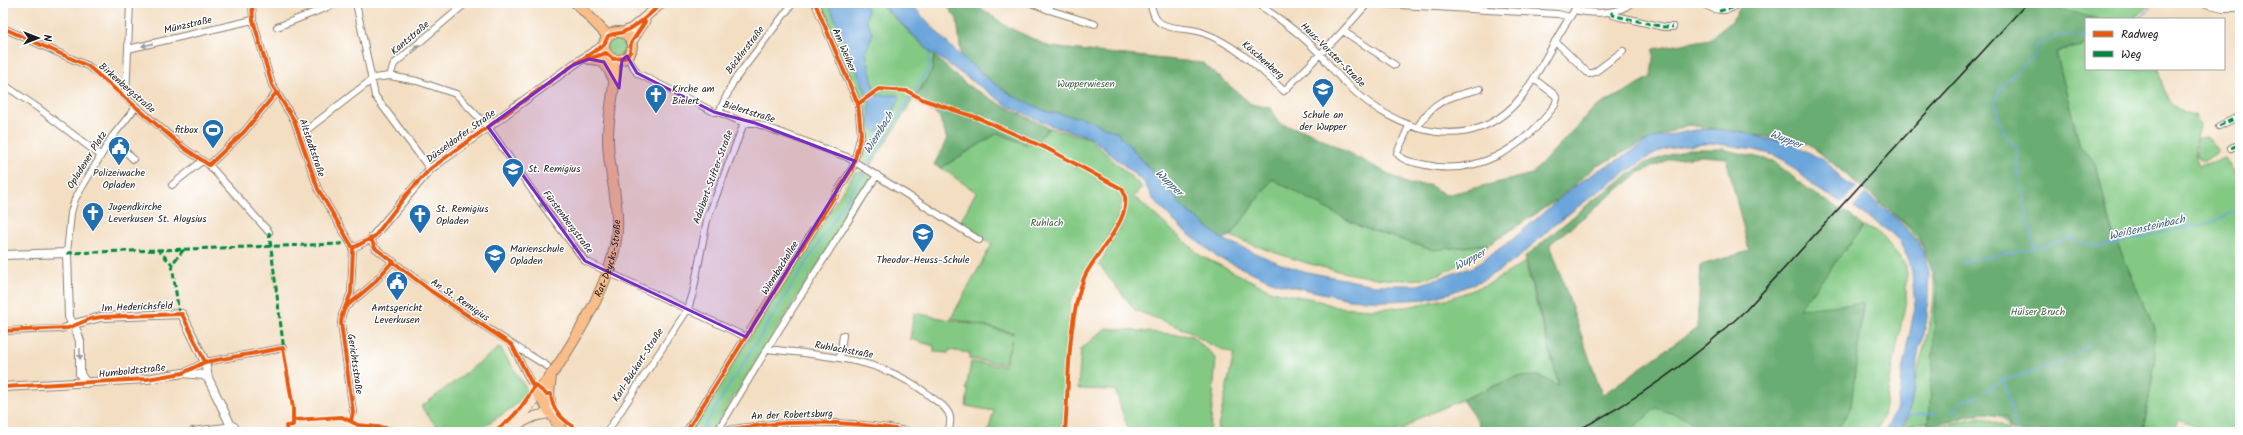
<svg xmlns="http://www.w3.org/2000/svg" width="2243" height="435" font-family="Kalam,sans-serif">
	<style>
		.green { fill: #83c984; stroke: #507250; fill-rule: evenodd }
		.forest { fill: #6aad72; stroke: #436447; fill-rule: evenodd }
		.water { fill: #6aa5db; stroke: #43607c }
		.pier { fill: #f3dec2 }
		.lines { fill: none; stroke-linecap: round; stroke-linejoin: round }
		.stream { stroke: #6aa5db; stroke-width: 1.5 }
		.minor-casing { stroke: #887d6f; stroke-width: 8 }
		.tertiary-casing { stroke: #887d6f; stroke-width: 10 }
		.secondary-casing { stroke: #887d6f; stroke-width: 11 }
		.primary-casing { stroke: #887d6f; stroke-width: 12 }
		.minor { stroke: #fff; stroke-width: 6 }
		.tertiary { stroke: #fff; stroke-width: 8 }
		.secondary { stroke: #fce5d0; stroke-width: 9 }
		.primary { stroke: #f8bd89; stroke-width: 10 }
		.rail { stroke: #1c1c1c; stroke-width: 1.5 }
		.quiet { stroke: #00873e; stroke-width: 3; stroke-dasharray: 6 3; stroke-linecap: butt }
		.cycleway-casing { stroke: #fff; stroke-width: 6 }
		.cycleway { stroke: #e8590c; stroke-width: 4 }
		.oneway { fill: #999 }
		.marked { fill: #7b2cbf; fill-opacity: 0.2; stroke: #7b2cbf; stroke-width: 3; stroke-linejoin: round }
		.labels { text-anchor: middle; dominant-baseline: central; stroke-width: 3; stroke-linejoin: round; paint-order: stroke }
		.street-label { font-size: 10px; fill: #1c1c1c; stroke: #fff }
		.park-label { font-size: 10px; fill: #456146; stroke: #fff }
		.poi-label { font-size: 10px; fill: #1c1c1c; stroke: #fff; text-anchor: start }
		.water-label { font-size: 11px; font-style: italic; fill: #43607c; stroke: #fff }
	</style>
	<rect width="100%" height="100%" fill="#fff"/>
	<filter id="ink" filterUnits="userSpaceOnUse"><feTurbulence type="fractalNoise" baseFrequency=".025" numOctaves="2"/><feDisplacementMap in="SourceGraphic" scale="8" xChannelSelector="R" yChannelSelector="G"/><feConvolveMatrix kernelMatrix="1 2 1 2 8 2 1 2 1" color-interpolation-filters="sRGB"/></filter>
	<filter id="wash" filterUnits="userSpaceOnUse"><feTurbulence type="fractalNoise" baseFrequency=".012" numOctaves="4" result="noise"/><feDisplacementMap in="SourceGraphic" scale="16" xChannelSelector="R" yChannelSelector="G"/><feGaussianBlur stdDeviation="0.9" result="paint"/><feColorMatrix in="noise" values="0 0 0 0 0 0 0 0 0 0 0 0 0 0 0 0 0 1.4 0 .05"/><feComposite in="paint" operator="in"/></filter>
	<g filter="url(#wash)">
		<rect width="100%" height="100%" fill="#f3dec2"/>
		<path class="green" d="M817,3H879L934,56L932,70L871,165L859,157L865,131L860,101Z
			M2050,3H2150L2135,19H2097L2051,7Z
			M607 46a10 10 0 1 1 20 0a10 10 0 1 1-20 0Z
			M2086,45V69H2158C2165,93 2167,110 2195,115L2200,126C2194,139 2192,153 2199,166L2225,158L2240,182V432H2207L2179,420L2174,432H2143L2155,363L2153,325L2013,432L1994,407L1904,427C1911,410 1912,392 1917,374C1930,318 1954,270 1903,223C1896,217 1888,207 1879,203L1900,170L2038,51L2080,146L2056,52ZM2096,163L2110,226L2111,228L2092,206Z
			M1049,128L1089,138L1142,187L1133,198L1138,200L1201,256L1272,291L1317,300L1335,307L1371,309L1406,307L1451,298L1491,283L1525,262L1559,386L1538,376L1515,377L1417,419L1403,430L1388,432H1217L1234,354L1209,344L1189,331L1135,310L1099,265L1121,223L1129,197L1121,193L1123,198L1118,219L1070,302L1062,432H988L994,411L966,406L968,390L966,389L971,362L1005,366L1012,339L1004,364L969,359L970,353L949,350L948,353L934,352V346L910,339L914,313L983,326L1013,334L1014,333L951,318L992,244L959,224L976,192L941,168L998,133L1027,145L1038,140Z
			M2207,137L2219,151L2203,162L2196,156L2197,138Z
			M861,172L870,178V182L712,432H689L854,173Z
			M1272,179L1361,227L1433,250L1490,244C1473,255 1457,268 1437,275C1385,293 1282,257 1231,236Z
			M1863,227L1878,231L1906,265V300L1883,417L1876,432H1706L1684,416L1675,414L1686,418L1703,432H1628L1650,413H1645L1790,313L1823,307L1798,310ZM1855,304H1863L1858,346Z
			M1106,328L1192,336L1216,358L1210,432H1129L1115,390L1078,389L1081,349Z
			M500,347L529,393L519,403L477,431L438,428L421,407Z
			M1981,417L2009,429V432H1920V430Z"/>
		<path class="forest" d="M945,3H974L1006,26L1050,47L1203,63L1251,104L1271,108L1280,124L1307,131L1408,184L1429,185L1446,195L1532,174L1593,109L1651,77L1654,49L1710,39L1731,22L1743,3H2039L2097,19H2086V45L2056,52L2080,147L2096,163L2110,226L2154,328L2155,363L2143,432H2012L2006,417L1981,413L1925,427L1929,421L1937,284L1918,234L1808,143L1688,125L1642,143L1595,167L1555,201L1490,244L1433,250L1361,227L1272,179L1231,236L1222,239L1186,210L1131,147L1075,117L1048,112L1018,99L995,84L970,64L961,55L957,19Z
			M934,56L967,85L1002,105L1049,128L1038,140L1027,145L998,133L941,168L934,165L947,139L939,116L914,100L932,70Z
			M1688,149H1723L1773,161L1817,196L1853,216L1863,227L1799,309L1863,303L1851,408L1835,432H1703L1686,418L1656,408L1628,432H1480L1478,422L1462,400L1515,377L1538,376L1559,385L1525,257L1592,201L1645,163ZM1702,156L1726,158L1749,251L1701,265L1697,328L1602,395L1550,244L1640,172L1671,159Z"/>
		<path class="water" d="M828,3H864L868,12L866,19L873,33L866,52L874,89L877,95H898L900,99L882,129L875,132L869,123L870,102Z
			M880,3H910L951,47L983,75L1011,95L1048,112L1084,118L1118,133L1186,210L1222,239L1281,264L1307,272L1374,285H1418L1473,267L1512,240L1572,188L1597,171L1625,156L1649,140L1659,137L1695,130L1712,129L1742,132L1767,139L1791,141L1798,147L1827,162L1844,182L1853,185L1894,216L1916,239L1924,253L1929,274L1927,318L1924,334L1919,348L1911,405L1900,432H1885L1896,410L1901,390L1902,372L1915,307L1912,272L1909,260L1899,241L1890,232L1854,208L1817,189L1787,162L1774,155L1747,148L1711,143L1665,149L1645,159L1592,196L1554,225L1517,259L1485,279L1450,293L1427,299L1388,301L1349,299L1276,283L1217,257L1181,228L1153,199L1144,182L1090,137L1052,126L1008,106L932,53Z"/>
		<path class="pier" d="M1858,186L1866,192L1852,209L1841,204Z"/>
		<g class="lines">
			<path class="stream" d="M2140,19L2154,3
				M867,167L929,68L930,52
				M2034,248L2018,169V150C2005,137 1988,108 2000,89C2006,79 2026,63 2036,55L2034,48C2057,34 2058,32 2086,37
				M1961,262L2041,247L2071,239L2100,247L2190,226C2210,226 2223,217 2240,208
				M1926,269L1935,266
				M2004,380C2037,372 2061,364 2089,345
				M1985,391L2004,380L2017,432
				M1949,411L1956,410L1960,402L1978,397
				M1906,416L1936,413
				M700,432L865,170"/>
		</g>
	</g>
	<g filter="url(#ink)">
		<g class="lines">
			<g class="minor-casing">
				<path id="minor" d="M252,3L253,20L272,85L294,120L318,189L353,248
					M356,3L375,96L430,169
					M1031,3L1049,10
					M1051,3L1049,10L1095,24
					M1150,3C1153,11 1154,20 1162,24C1174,30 1189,28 1201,32C1235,44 1258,67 1284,91L1343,31L1367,4
					M1256,3C1278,17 1301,34 1320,54C1329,64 1337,76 1348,85C1397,133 1473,158 1522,96C1535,79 1544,60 1555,42C1562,28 1571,16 1579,3
					M1366,3L1558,14L1569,17
					M1702,3C1714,11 1728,14 1739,3
					M1574,10C1591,14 1618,15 1631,3
					M1611,12L1613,15L1620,17L1664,27H1673
					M277,27L338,3
					M3,28L88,66L99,74L184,148L209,165L269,232
					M1343,31L1395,65
					M1555,41L1589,74L1595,72L1623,51
					M128,49L253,20
					M627,56L637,73L714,112H719L744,123H755L847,157L979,240
					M390,76L394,64L466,3
					M3,84L38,108L100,155
					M126,97L130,3
					M719,112L733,82L793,3
					M1409,126L1397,153C1402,161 1413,162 1421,164C1476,178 1524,148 1555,105L1557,99L1555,95L1534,79
					M2219,126L2240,116
					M1417,128C1434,99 1449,97 1480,89
					M300,135L374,78L390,76L417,81L456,94L488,127L541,203L585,261L746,337
					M112,137L133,159
					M2231,148L2240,144
					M209,165L244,132L276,93
					M172,185L202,161
					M353,248L371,239L375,248C430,291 488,330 547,366
					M353,248L351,293L342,315L341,323L353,412
					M67,253L71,213L75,199L112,137L136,107
					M347,306L373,284L393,261
					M3,331L61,329L74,324
					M512,345L530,381
					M767,349C826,356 883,357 931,397C938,402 948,408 950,417C951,421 949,427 949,432
					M840,358L843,335
					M183,373L205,362L283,348
					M607,432L688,309L693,293L707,220L744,123
					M686,432L853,167L861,134L858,104L815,3
					M717,432L767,349L877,175
					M720,432C734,428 749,427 763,425C813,420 863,423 913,432"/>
			</g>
			<g class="tertiary-casing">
				<path id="tertiary" d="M2206,3L2223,7H2240
					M589,59L606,53
					M371,239L430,169L573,65L604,45
					M3,255L67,253L69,317L77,332L80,341V374L86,383
					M74,324L101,317L182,314L205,362L208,378L234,432
					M3,387L147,379L183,373L203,375L208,378
					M193,432L234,427"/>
			</g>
			<g class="secondary-casing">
				<path id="secondary" d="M622,33L632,28L662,3
					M631,43L645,21
					M516,425L536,416L551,413
					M504,432L514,426L538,394"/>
			</g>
			<g class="primary-casing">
				<g id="primary">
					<path d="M576,3L608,36"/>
					<circle cx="618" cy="46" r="14"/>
					<path d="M589,59C604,59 607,66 613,78"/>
					<path d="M551,410L549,394L551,376"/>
					<path id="s1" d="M563,432L538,394C544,383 552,374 559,364C583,327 616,272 617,228C619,198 608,170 608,140C607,113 618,86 613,59"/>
				</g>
			</g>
			<use href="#minor" class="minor"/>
			<use href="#tertiary" class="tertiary"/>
			<use href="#secondary" class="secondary"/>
			<use href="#primary" class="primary"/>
			<path class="rail" d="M1574,432C1638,400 1693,360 1746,310L2027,3"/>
			<path class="quiet" d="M1719,11L1732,8L1739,3
				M1611,12L1613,15L1620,17L1664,27H1673
				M2219,126L2240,116
				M2231,148L2240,144
				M269,232L284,351
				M157,249L172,264
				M67,253L340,244L347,241
				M179,314L172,264L185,248"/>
			<g class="cycleway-casing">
				<path id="cycleway" d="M252,3L253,20L272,85L294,120L318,189L353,248
					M3,28L88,66L184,148L209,165L244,132L276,93
					M589,59L606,53L613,59L625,58L630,52L631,43L645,22
					M858,104L879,89L907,91L924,100L978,118L1048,149L1122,189C1138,215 1093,255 1084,278C1067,320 1069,386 1065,432
					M371,239L375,248L431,291L512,345L534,388
					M353,248L375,236L407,194L430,169L573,65L604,45L608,36C614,33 618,34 623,32C637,27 651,13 662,3
					M347,306L373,284L393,261
					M3,331L68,328L90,319L101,317L182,314L205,362
					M3,387L147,379L183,373L205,362L283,348L293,408V425L286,426L287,432
					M293,420L342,417L358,425L426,432
					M351,421L353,412L341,323L342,315L351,293L353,248
					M492,432C512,421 525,405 535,385L546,394H551C551,412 567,423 581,432
					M686,432L853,167L861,134L858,104L815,3
					M720,432C734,428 749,427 763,425C813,420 863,423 913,432"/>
			</g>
			<use href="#cycleway" class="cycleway"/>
		</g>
		<defs><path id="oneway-solid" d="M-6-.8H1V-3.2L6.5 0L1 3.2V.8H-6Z"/></defs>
		<g class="oneway">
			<use href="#oneway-solid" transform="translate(147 45) rotate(167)"/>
			<use href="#oneway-solid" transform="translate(415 48) rotate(-41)"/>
			<use href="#oneway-solid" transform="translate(543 207) rotate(-126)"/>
			<use href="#oneway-solid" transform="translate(575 249) rotate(-129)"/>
			<use href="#oneway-solid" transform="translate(80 354) rotate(89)"/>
		</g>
	</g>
	<path class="marked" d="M627,56L637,73L714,112L755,123L855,161L746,337L585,261L488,127L573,65L589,59L604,62L619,88L622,60Z"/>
	<defs>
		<g id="school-pin" transform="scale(1.15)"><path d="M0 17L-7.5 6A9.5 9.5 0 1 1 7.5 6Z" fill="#1f6fb2" stroke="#fff"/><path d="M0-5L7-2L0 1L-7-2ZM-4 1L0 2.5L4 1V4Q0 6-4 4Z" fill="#fff"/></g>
		<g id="church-pin" transform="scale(1.15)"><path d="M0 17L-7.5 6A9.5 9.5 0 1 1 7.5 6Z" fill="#1f6fb2" stroke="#fff"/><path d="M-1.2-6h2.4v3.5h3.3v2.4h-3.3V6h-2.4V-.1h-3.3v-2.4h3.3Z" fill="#fff"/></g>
		<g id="stadium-pin" transform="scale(1.15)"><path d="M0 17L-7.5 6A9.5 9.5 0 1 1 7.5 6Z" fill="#1f6fb2" stroke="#fff"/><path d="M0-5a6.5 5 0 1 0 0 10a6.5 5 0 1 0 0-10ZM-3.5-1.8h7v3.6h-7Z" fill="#fff"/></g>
		<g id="civic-pin" transform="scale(1.15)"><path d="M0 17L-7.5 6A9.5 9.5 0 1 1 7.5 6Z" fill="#1f6fb2" stroke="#fff"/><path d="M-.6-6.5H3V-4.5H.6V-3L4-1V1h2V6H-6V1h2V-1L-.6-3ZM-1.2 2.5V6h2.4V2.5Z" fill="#fff"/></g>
	</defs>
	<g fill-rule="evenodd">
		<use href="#school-pin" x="1323" y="89"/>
		<use href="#church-pin" x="656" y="95"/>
		<use href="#stadium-pin" x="213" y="130"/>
		<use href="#civic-pin" x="119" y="147"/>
		<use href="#school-pin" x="513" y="169"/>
		<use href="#church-pin" x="93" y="213"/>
		<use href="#church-pin" x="420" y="215"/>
		<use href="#school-pin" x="923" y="234"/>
		<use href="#school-pin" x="495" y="255"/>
		<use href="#civic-pin" x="397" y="282"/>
	</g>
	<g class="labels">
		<g class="street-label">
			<text transform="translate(188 25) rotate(-13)">Münzstraße</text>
			<text transform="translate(410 38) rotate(-40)">Kantstraße</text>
			<text transform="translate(745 50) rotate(-53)">Böcklerstraße</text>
			<text transform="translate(844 50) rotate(67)">Am Weiher</text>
			<text transform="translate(1333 55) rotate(45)">Haus-Vorster-Straße</text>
			<text transform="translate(1263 60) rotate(41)">Köschenberg</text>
			<text transform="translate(127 88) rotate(41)">Birkenbergstraße</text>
			<text transform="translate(749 112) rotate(17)">Bielertstraße</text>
			<text transform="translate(461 136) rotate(-36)">Düsseldorfer Straße</text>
			<text transform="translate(312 148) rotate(71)">Altstadtstraße</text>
			<text transform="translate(87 160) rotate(-58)">Opladener Platz</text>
			<text transform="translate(713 177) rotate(-70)">Adalbert-Stifter-Straße</text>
			<text transform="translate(568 222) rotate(53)">Fürstenbergstraße</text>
			<text stroke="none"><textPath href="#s1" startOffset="200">Rat-Deycks-Straße</textPath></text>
			<text transform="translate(780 268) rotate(-58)">Wiembachallee</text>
			<text transform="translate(460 300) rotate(34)">An St. Remigius</text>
			<text transform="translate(137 307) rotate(-2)">Im Hederichsfeld</text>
			<text transform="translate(844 350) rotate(10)">Ruhlachstraße</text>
			<text transform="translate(355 364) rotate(82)">Gerichtsstraße</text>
			<text transform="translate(638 365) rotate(-57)">Karl-Bückart-Straße</text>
			<text transform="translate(132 371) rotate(-6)">Humboldtstraße</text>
			<text transform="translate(792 415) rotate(-2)">An der Robertsburg</text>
		</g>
		<g class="park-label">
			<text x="1086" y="84">Wupperwiesen</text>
			<text x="1047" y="223">Ruhlach</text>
			<text x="2038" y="312">Hülser Bruch</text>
		</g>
		<g class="poi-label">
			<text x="672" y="89">Kirche am<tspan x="672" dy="12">Bielert</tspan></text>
			<text x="1323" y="115" text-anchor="middle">Schule an<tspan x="1323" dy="12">der Wupper</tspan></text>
			<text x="198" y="130" text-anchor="end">fitbox</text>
			<text x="528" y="169">St. Remigius</text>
			<text x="119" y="173" text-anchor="middle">Polizeiwache<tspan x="119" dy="12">Opladen</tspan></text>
			<text x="108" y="207">Jugendkirche<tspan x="108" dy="12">Leverkusen St. Aloysius</tspan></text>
			<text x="436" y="209">St. Remigius<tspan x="436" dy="12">Opladen</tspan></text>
			<text x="510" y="249">Marienschule<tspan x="510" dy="12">Opladen</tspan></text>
			<text x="923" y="260" text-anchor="middle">Theodor-Heuss-Schule</text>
			<text x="397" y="308" text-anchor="middle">Amtsgericht<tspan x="397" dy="12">Leverkusen</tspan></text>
		</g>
		<g class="water-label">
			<text transform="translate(879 133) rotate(-58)">Wiembach</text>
			<text transform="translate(1786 140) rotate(22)">Wupper</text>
			<text transform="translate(1169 183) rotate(44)">Wupper</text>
			<text transform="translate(2147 228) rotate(-13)">Weißensteinbach</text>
			<text transform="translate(1470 260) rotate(-28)">Wupper</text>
		</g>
	</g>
	<rect width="2243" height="435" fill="none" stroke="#fff" stroke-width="16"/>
	<rect x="2085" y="18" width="140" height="52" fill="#ffffff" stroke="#a4a4a4"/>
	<rect x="2093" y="31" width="20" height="6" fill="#e8590c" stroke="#a4a4a4"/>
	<text x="2121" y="38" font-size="12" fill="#1c1c1c">Radweg</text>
	<rect x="2093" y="51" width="20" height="6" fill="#00873e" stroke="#a4a4a4"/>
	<text x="2121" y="58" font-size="12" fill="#1c1c1c">Weg</text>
	<g transform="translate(38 38) rotate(90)" stroke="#ffffff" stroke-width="3" paint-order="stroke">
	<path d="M0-3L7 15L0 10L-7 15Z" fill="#1c1c1c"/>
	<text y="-6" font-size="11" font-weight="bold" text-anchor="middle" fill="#1c1c1c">N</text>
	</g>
</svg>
